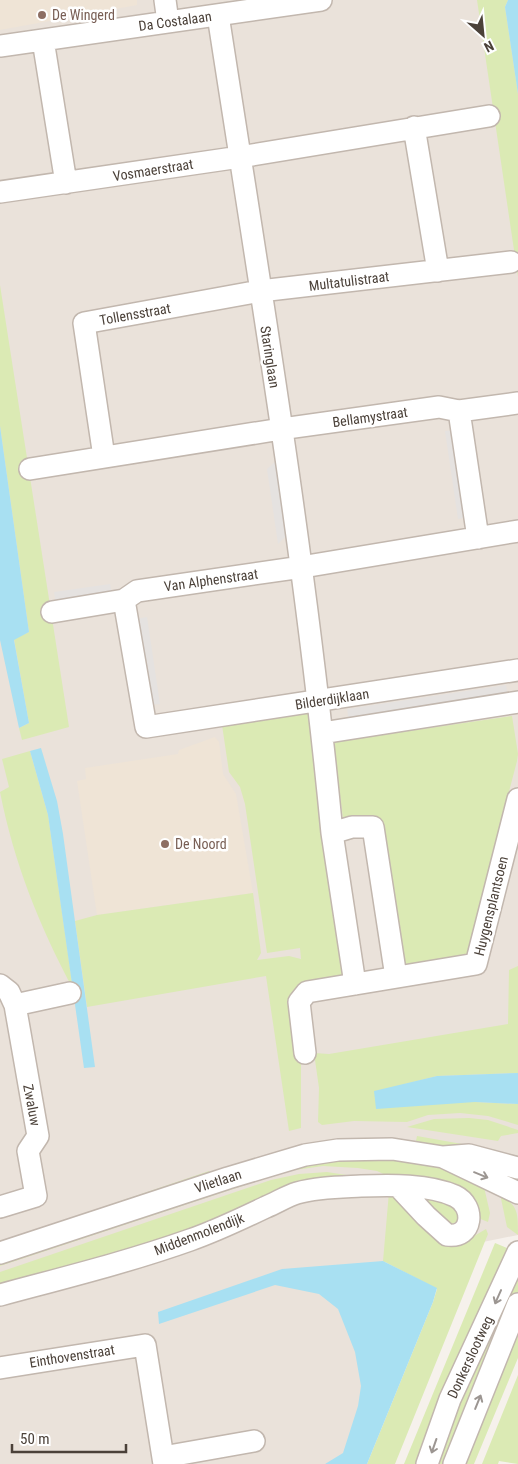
<svg xmlns="http://www.w3.org/2000/svg" width="518" height="1464" font-family="'Roboto Condensed',sans-serif">
	<style>
		.residential { fill: #eae2da }
		.education { fill: #efe4d6 }
		.green { fill: #dbeab4 }
		.parking { fill: #e5e2e0 }
		.water { fill: #a8e0f2 }
		.lines { fill: none; stroke-linecap: round; stroke-linejoin: round }
		.minor-casing { stroke: #c2b7ae; stroke-width: 24 }
		.minor { stroke: #fff; stroke-width: 21 }
		.oneway { stroke: #9c9692 }
		.education-dot { fill: #8d6e63; stroke: #fff; stroke-width: 2 }
		.labels { text-anchor: middle; dominant-baseline: central; stroke-width: 5; stroke-linejoin: round; paint-order: stroke }
		.education-label { font-size: 14px; fill: #785e54; stroke: #fff; text-anchor: start }
		.street-label { font-size: 14px; fill: #4b4139; stroke: #fff }
	</style>
	<rect width="100%" height="100%" fill="#f6f1ec"/>
	<path class="residential" d="M0,0H518V1235L375,1264L382,1354L340,1464H0Z"/>
	<path class="education" d="M0,0H137V5L0,30Z
		M215,737L219,742L223,774L236,794L253,893L97,915L77,781L86,779L85,768L178,754L179,750Z"/>
	<path class="green" d="M477,0H508L505,7L518,94V277Z
		M0,285L69,727L22,740L19,728L29,723L14,639L29,632L0,426Z
		M308,713L350,975L307,984L301,1052V1128L289,1131L266,976L87,1007L75,921L97,915L253,893L261,953L257,960L289,956L301,959L300,948L267,953L245,804L240,787L229,772L222,725Z
		M512,716L518,754L517,761L466,957L405,969L382,825L344,826L333,742Z
		M30,751L48,815L73,989C39,925 14,863 0,792L9,787L2,759Z
		M518,966V1073L437,1076L374,1092L475,1102L518,1104V1125L488,1116L460,1113L428,1115L407,1122L354,1121L322,1125L318,1122L319,1088L314,1053L329,1054L508,1024L509,970Z
		M469,1118L488,1120L518,1130V1133L501,1136L498,1141L407,1127L434,1119Z
		M417,1136L496,1150L494,1156L416,1141Z
		M389,1158L445,1167L484,1187L490,1213L488,1222L478,1218V1207L472,1198L392,1178L377,1171L358,1168L323,1166L288,1171L0,1266V1262L311,1162Z
		M209,1171L210,1175L0,1245V1242Z
		M327,1172L353,1176L231,1222L0,1290V1272L271,1180L299,1174Z
		M389,1192L469,1239L486,1229L488,1234L395,1464H367L433,1302L437,1289L383,1261Z
		M414,1194L434,1195L457,1209L459,1219L457,1222L447,1225Z
		M500,1194C518,1207 518,1211 518,1235L507,1227Z
		M495,1243L512,1250L420,1464H404Z
		M518,1270V1297L450,1464H436L447,1425Z
		M518,1325V1358L474,1464H461Z
		M518,1375V1464L499,1461L498,1464H482Z"/>
	<path class="parking" d="M456,430L469,517L458,519L445,431Z
		M277,460L288,534L278,544L267,469Z
		M110,584L112,595L56,604L54,592Z
		M147,617L160,704L149,705L135,619Z
		M506,685L508,696L349,721L347,709Z"/>
	<path class="water" d="M508,0H518V94L505,7Z
		M0,426L29,632L14,640L29,723L19,728L0,640Z
		M41,748L57,801L63,834L95,1067L84,1068L48,815L30,751Z
		M518,1073V1104L475,1102L376,1109L374,1091L437,1076Z
		M383,1261L437,1288L433,1302L367,1464H325L343,1453L358,1406L361,1386L355,1352L338,1309L319,1294L275,1285L159,1324L158,1312L282,1269Z"/>
	<g class="lines">
		<g class="minor-casing">
			<path id="minor" d="M165,0L168,22
				M218,15C260,287 306,559 332,833
				M43,40L66,183
				M0,46L321,0
				M414,127L438,271
				M0,192L240,157L489,116
				M459,411L478,538
				M104,457L84,323L260,291L511,262
				M30,469L281,429L439,407L459,411L518,403
				M124,600L146,727L518,670
				M52,612L124,600L137,591L302,567L518,531
				M322,733L518,702
				M355,984L332,833L352,827H373L396,977
				M0,985L9,992L15,1005L38,1136L28,1151L36,1196L0,1207
				M15,1005L70,993
				M305,1053L299,1002L307,992L476,964L518,799
				M443,1157L518,1193
				M0,1253L228,1178L305,1155L338,1150L392,1149L443,1157L469,1155L518,1168
				M0,1295C63,1278 128,1262 190,1240C216,1231 241,1219 266,1207C276,1203 287,1196 297,1193C317,1187 341,1187 361,1186C390,1185 429,1184 455,1196C476,1206 473,1239 447,1235L426,1216L399,1187
				M0,1368L145,1345L164,1464
				M163,1457L254,1441
				M427,1464L450,1399L518,1252
				M454,1464L518,1304"/>
		</g>
		<use href="#minor" class="minor"/>
	</g>
	<defs><path id="oneway-shaft" d="M-6 0H5M1.5-3L5.5 0L1.5 3" fill="none" stroke-width="1.6" stroke-linecap="round" stroke-linejoin="round" transform="scale(1.25)"/></defs>
	<g class="oneway">
		<use href="#oneway-shaft" transform="translate(481 1175) rotate(22)"/>
		<use href="#oneway-shaft" transform="translate(498 1297) rotate(114)"/>
		<use href="#oneway-shaft" transform="translate(478 1402) rotate(-68)"/>
		<use href="#oneway-shaft" transform="translate(434 1446) rotate(109)"/>
	</g>
	<g class="education-dot">
		<circle cx="42" cy="15" r="5"/>
		<circle cx="165" cy="844" r="5"/>
	</g>
	<g class="labels">
		<g class="education-label">
			<text x="52" y="15">De Wingerd</text>
			<text x="175" y="844">De Noord</text>
		</g>
		<g class="street-label">
			<text transform="translate(175 21) rotate(-8)">Da Costalaan</text>
			<text transform="translate(153 170) rotate(-9)">Vosmaerstraat</text>
			<text transform="translate(349 281) rotate(-7)">Multatulistraat</text>
			<text transform="translate(135 314) rotate(-10)">Tollensstraat</text>
			<text transform="translate(270 357) rotate(81)">Staringlaan</text>
			<text transform="translate(370 417) rotate(-8)">Bellamystraat</text>
			<text transform="translate(211 580) rotate(-8)">Van Alphenstraat</text>
			<text transform="translate(332 699) rotate(-9)">Bilderdijklaan</text>
			<text transform="translate(491 906) rotate(-76)">Huygensplantsoen</text>
			<text transform="translate(32 1105) rotate(79)">Zwaluw</text>
			<text transform="translate(218 1181) rotate(-18)">Vlietlaan</text>
			<text transform="translate(199 1234) rotate(-21)">Middenmolendijk</text>
			<text transform="translate(72 1356) rotate(-9)">Einthovenstraat</text>
			<text transform="translate(470 1357) rotate(-65)">Donkerslootweg</text>
		</g>
	</g>
	<g transform="translate(483 35) rotate(153)" stroke="#ffffff" stroke-width="4" paint-order="stroke">
	<path d="M0-4L9 19L0 12L-9 19Z" fill="#4b4139"/>
	<text y="-8" font-size="14" font-weight="bold" text-anchor="middle" fill="#4b4139">N</text>
	</g>
	<path d="M12 1444v8h114v-8" fill="none" stroke="#4b4139" stroke-width="2.5"/>
	<text x="20" y="1444" font-size="15" fill="#4b4139" stroke="#ffffff" stroke-width="4" paint-order="stroke">50 m</text>
</svg>
